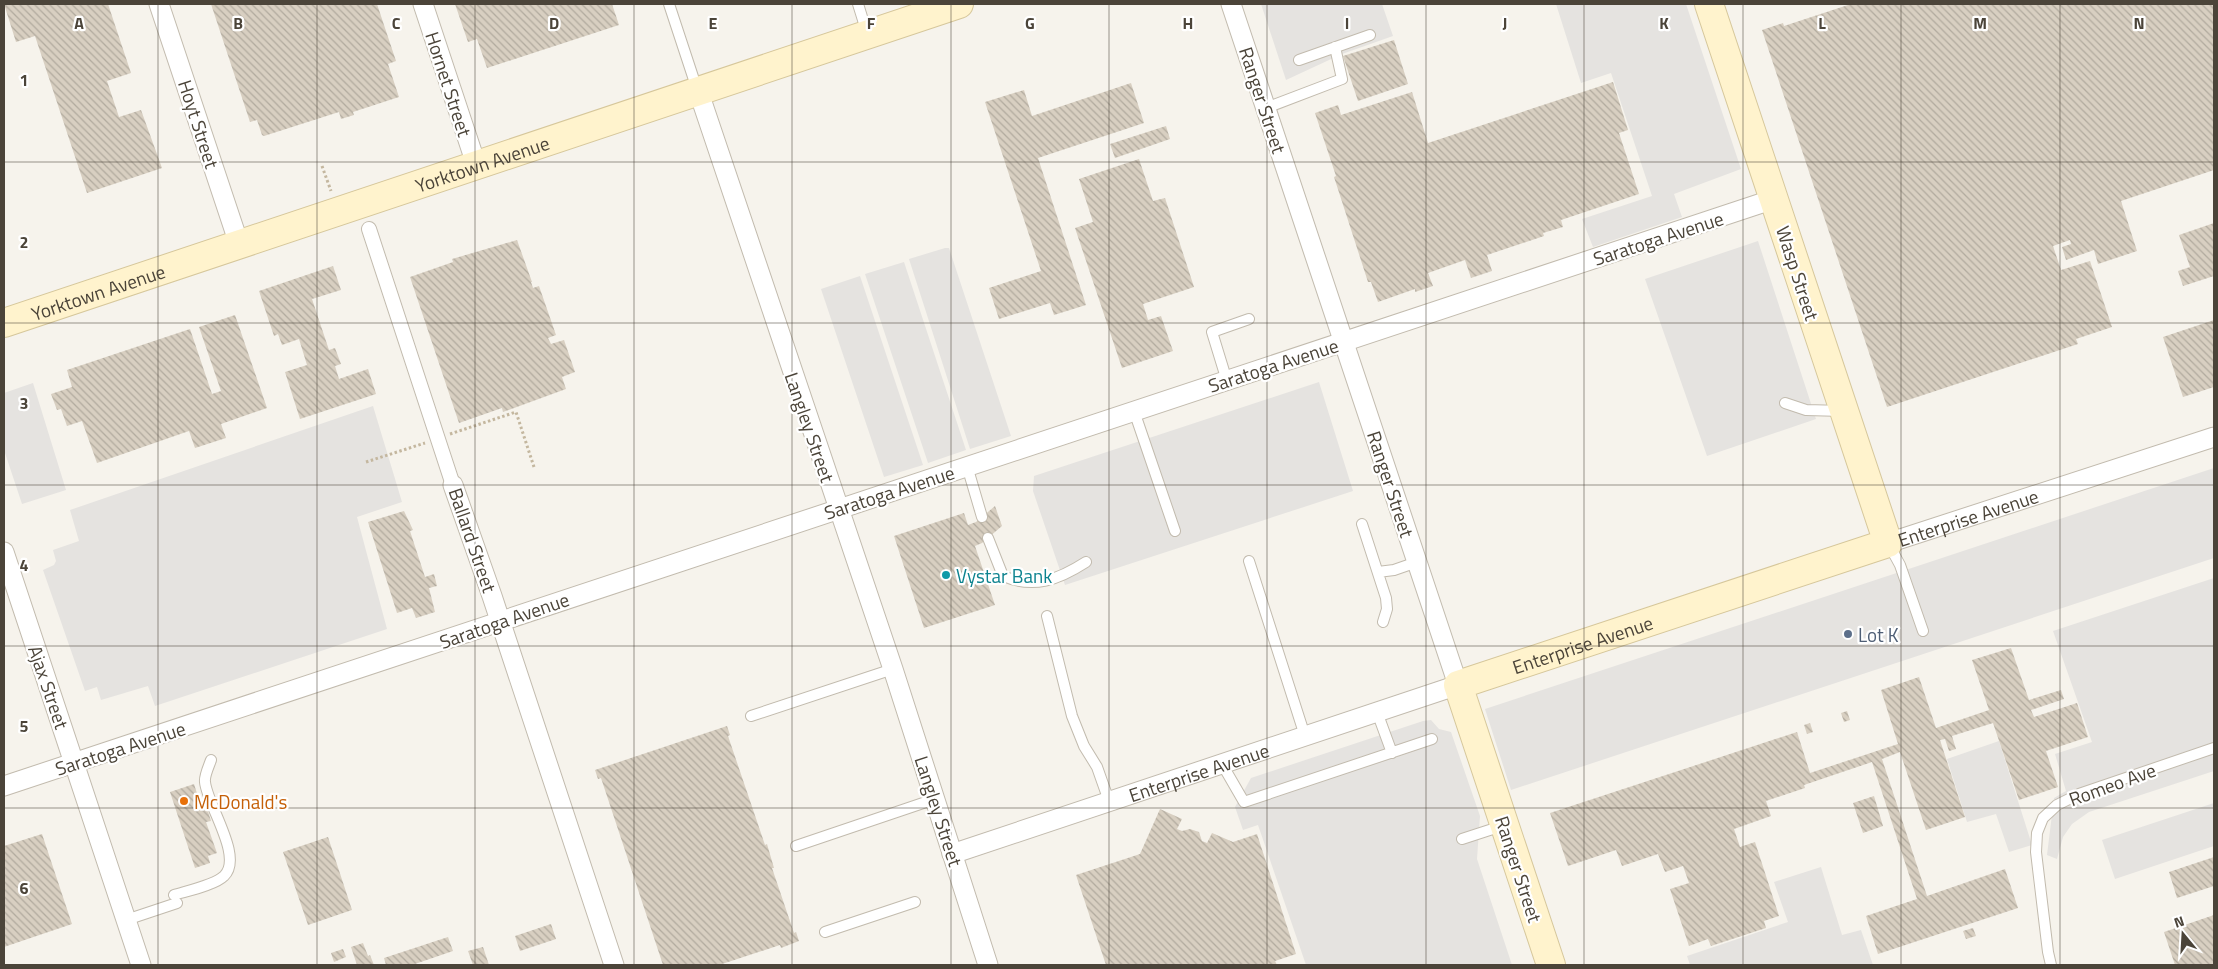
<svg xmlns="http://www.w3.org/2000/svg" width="2218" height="969" font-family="'Titillium Web',sans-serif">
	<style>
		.parking { fill: #e5e3e0 }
		.building { fill: url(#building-back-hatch) }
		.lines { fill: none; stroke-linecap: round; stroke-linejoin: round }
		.service-casing { stroke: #c2bbae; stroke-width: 12 }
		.pedestrian-casing { stroke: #c2bbae; stroke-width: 16 }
		.minor-casing { stroke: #c2bbae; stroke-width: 21 }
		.secondary-casing { stroke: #d6c79b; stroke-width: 30 }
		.path { stroke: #c4b79f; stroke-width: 3; stroke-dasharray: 2.5 2.5; stroke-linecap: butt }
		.service { stroke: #fff; stroke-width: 10 }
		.pedestrian { stroke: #fff; stroke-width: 14 }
		.minor { stroke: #fff; stroke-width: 19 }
		.secondary { stroke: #fff3cd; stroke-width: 28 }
		.grid { fill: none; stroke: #4b4439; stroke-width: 1; stroke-opacity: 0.55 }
		.culture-dot { fill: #0f9aa8; stroke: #fff; stroke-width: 2 }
		.service-dot { fill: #5c6f8a; stroke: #fff; stroke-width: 2 }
		.food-dot { fill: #e8710a; stroke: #fff; stroke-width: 2 }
		.labels { text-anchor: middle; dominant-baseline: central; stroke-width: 4.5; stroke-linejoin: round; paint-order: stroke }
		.street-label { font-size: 19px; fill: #4b4439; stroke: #fff }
		.culture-label { font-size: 19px; fill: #0d838f; stroke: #fff; text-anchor: start }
		.service-label { font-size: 19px; fill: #4e5e75; stroke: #fff; text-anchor: start }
		.food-label { font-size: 19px; fill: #c56008; stroke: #fff; text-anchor: start }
		.grid-label { font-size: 16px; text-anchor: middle; font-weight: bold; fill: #4b4439; stroke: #fff; stroke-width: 4.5; stroke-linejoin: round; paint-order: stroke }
	</style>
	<defs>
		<pattern id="building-back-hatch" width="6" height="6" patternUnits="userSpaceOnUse" patternTransform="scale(1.25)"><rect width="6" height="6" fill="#d8cfc1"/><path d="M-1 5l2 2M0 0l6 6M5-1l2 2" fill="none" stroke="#b1aa9e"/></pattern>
	</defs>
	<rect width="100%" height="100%" fill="#f6f3ec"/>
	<path class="parking" d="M1261,4H1382L1393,36L1342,54L1286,80Z
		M1556,4H1686L1741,169L1674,194L1682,217L1593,247L1582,219L1652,196L1611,73L1581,83Z
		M1758,241L1816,419L1707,456L1645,279Z
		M945,248H949L1011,436L970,449L909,259Z
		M904,262L966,450L928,463L865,274Z
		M860,276L923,465L884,477L821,289Z
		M1319,382L1353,491L1065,585L1033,491L1034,476Z
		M33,383L66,490L22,504L4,450V393Z
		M373,406L402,502L357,517L387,629L155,706L148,686L101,700L97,687L85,691L43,570L54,565L56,561L53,550L79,541L70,510Z
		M2214,468V558L1511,790L1485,709Z
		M2214,578V771L2089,812L2072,824L2063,837L2057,859L2047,855L2054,798L2066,791L2055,754L2092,742L2053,631Z
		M1431,720L1439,729L1451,732L1480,816L1477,859L1512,965H1306L1258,825L1243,830L1235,807L1251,778L1423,721Z
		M1999,741L2032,845L2009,852L1996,814L1967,822L1947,759Z
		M2214,803V846L2115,879L2102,840Z
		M1821,867L1842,935L1861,930L1873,965H1690L1687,956L1788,922L1774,882Z"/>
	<path class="building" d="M4,4H108L131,73L107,81L119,117L141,110L162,168L87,193L35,36L16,42Z
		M211,4H377L396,61L388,64L399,97L353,112L354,115L341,119L339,112L264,136L262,135L257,120L250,122Z
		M455,4H612L619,25L487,68L477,39L468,42Z
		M1851,4H2214V170L2121,201L2137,251L2098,264L2094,250L2066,260L2062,247L2071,244L2070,240L2053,246L2061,270L2090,261L2112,327L2076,339L2078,344L1887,407L1762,30L1783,23L1784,26Z
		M1394,40L1408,84L1358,101L1343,56Z
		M1613,82L1628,130L1619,133L1639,194L1561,220L1563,227L1543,233L1544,236L1487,255L1492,271L1471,278L1465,260L1428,273L1433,286L1415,292V289L1378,302L1371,282H1368L1334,177L1336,176L1315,113L1338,105L1341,115L1412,92L1428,143Z
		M1131,83L1144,123L1038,158L1086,305L1054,315L1050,303L999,319L989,288L1041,271L985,102L1024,90L1032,116Z
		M1166,126L1170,139L1115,158L1110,144Z
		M1139,159L1153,201L1165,198L1194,287L1143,304L1148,320L1161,316L1173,351L1122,368L1075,228L1093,222L1079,179Z
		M2214,223V276L2183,286L2178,271L2190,267L2179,235Z
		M517,240L532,282H531L533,288L539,286L556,335L548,338L551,344L564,340L575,372L562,377L566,389L503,412L502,408L459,423L410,277L453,262L452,259Z
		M333,266L341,290L312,299L329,350L335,348L341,364L335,366L339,379L368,369L376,394L300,419L285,372L307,365L299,339L282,345L278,334L274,336L259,291Z
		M235,315L267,408L221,424L226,438L195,448L189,431L97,463L82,421L67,426L61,409L57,410L51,394L72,387L67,370L190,329L212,394L221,391L199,327Z
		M2214,320V387L2183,397L2163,337Z
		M995,506L1002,526L982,543L975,546L995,605L924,628L894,536L964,513L968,525L976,522Z
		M404,511L413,530L410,531L425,577L434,574L437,586L429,588L435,612L416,618L412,608L397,613L368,522Z
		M2011,648L2029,700L2061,690L2064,699L2031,710L2034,717L2077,703L2088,737L2046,751L2058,787L2019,800L1993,723L1952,736L1956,749L1949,751L1945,739L1940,740L1965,817L1926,830L1900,752L1882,759L1927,896L2005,869L2018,908L1878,954L1866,916L1917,899L1872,762L1804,785L1805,788L1766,801L1771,816L1734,829L1740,847L1755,842L1779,916L1764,921L1766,928L1711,946L1708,939L1689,946L1670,889L1689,883L1683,866L1665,872L1658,854L1622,866L1616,850L1568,866L1550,813L1797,732L1810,773L1898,744L1881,690L1919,677L1936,728L1989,710L1972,660Z
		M1847,711L1850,720L1844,722L1841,713Z
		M1810,723L1813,732L1807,734L1804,725Z
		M727,726L730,735L728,736L765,845L767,844L774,868H772L794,933L796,932L799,941L781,948L780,945L719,965H663L601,778L598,779L595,770Z
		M194,784L200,803L205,802L211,821L206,822L217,853L208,856L210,863L195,868L170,792Z
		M1874,796L1883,826L1863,833L1853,803Z
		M1160,809L1182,819L1177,829L1182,831L1190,829L1199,832L1202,841L1207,843L1212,833L1233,842L1257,834L1296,954L1275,961L1277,965H1106L1076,875L1140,854Z
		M42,834L72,924L4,947V846Z
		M328,837L352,910L308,925L283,852Z
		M2214,857V886L2177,898L2169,872Z
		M2214,915V965H2175L2164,932Z
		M551,924L556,939L520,951L515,936Z
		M1973,928L1976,936L1966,939L1963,931Z
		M448,937L453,951L412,965H386L384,958Z
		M363,943L368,956L370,955L374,965H357L351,947Z
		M483,947L489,965H473L468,951Z
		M343,949L346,957L334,962L331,953Z"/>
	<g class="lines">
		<g class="service-casing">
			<path id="service" d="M669,4L697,89
				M858,4L867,33
				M1299,60L1370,35
				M1266,108L1342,79L1335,47
				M1227,381L1212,332L1249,319
				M1785,403L1806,410L1843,411
				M1134,411L1175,531
				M967,466L982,517
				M1362,524L1386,598L1387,609L1383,622
				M988,538L1003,576C1034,589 1058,580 1086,562
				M1888,543L1900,565L1923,631
				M1249,561L1305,736
				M1378,572L1394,570L1417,562
				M1047,616L1072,716L1084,746L1097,767L1109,801
				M1377,712L1392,753
				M751,716L893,669
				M1222,764L1244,802L1432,739
				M1462,839L1505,825
				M796,846L935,799
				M174,895C187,891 215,885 224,876C244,857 207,805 205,782C204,776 209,766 211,760
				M126,920L177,903
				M825,932L915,902
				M2051,965L2048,952L2036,852L2037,833L2043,818L2057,805L2079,794L2214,748"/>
		</g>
		<g class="pedestrian-casing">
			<path id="pedestrian" d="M369,229L453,485"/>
		</g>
		<g class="minor-casing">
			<g id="minor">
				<path d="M159,4L239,244"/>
				<path d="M423,4L476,164"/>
				<path d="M698,90L893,669L988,965"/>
				<path d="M453,485L492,596L614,965"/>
				<path id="s1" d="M1888,543L2214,437"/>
				<path d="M4,552L141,965"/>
				<path d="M4,786L1774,199"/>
				<path id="s2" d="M952,854L1458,685L1231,4"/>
			</g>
		</g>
		<g class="secondary-casing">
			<g id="secondary">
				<path id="s3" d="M4,323L959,4"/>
				<path id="s4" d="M1551,965L1458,685L1888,543L1709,4"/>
			</g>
		</g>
		<path class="path" d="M322,166L331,191
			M450,434L516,412L534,467
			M366,462L425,443"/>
		<use href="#service" class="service"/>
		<use href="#pedestrian" class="pedestrian"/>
		<use href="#minor" class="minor"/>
		<use href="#secondary" class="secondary"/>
	</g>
	<path class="grid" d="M158,4V965M317,4V965M475,4V965M634,4V965M792,4V965M951,4V965M1109,4V965M1267,4V965M1426,4V965M1584,4V965M1743,4V965M1901,4V965M2060,4V965M4,162H2214M4,323H2214M4,485H2214M4,646H2214M4,808H2214"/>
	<circle class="culture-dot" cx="946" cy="575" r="5"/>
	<circle class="service-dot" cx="1848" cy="634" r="5"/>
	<circle class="food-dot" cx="184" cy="801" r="5"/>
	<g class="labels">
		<g class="street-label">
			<text transform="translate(449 84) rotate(72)">Hornet Street</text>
			<text transform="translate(1263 100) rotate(72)">Ranger Street</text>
			<text transform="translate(199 124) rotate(72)">Hoyt Street</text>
			<text stroke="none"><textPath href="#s3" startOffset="504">Yorktown Avenue</textPath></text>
			<text transform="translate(1658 238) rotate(-18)">Saratoga Avenue</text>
			<text transform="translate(1798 273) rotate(72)">Wasp Street</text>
			<text stroke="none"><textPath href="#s3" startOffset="99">Yorktown Avenue</textPath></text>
			<text transform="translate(1273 365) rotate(-18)">Saratoga Avenue</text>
			<text transform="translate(810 427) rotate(71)">Langley Street</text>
			<text transform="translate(1391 484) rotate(72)">Ranger Street</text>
			<text transform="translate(889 492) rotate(-18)">Saratoga Avenue</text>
			<text stroke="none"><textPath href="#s1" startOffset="84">Enterprise Avenue</textPath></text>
			<text transform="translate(473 540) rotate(71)">Ballard Street</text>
			<text transform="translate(504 620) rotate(-19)">Saratoga Avenue</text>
			<text stroke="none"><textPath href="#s4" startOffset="426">Enterprise Avenue</textPath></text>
			<text transform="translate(49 687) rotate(71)">Ajax Street</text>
			<text transform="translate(120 748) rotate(-18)">Saratoga Avenue</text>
			<text stroke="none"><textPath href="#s2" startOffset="260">Enterprise Avenue</textPath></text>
			<text transform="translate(2112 784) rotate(-20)">Romeo Ave</text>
			<text transform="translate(939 811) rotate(72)">Langley Street</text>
			<text transform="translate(1519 869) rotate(72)">Ranger Street</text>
		</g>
		<g class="culture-label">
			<text x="956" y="575">Vystar Bank</text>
		</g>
		<g class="service-label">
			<text x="1858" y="634">Lot K</text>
		</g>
		<g class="food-label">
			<text x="194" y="801">McDonald's</text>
		</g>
	</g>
	<g class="grid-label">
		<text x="79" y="29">A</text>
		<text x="238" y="29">B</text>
		<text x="396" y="29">C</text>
		<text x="554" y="29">D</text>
		<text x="713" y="29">E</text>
		<text x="871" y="29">F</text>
		<text x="1030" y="29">G</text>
		<text x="1188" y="29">H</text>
		<text x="1347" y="29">I</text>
		<text x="1505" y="29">J</text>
		<text x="1664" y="29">K</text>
		<text x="1822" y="29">L</text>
		<text x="1980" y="29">M</text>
		<text x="2139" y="29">N</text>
		<text x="24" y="86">1</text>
		<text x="24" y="248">2</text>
		<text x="24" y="409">3</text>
		<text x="24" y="571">4</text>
		<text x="24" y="732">5</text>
		<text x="24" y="894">6</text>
	</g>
	<rect width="2218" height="969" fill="none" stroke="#4b4439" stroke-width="10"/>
	<g transform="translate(2183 934) rotate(342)" stroke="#ffffff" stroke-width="4" paint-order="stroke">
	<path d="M0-4L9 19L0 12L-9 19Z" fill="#4b4439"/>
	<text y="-8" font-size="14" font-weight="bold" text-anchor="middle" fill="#4b4439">N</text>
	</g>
</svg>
